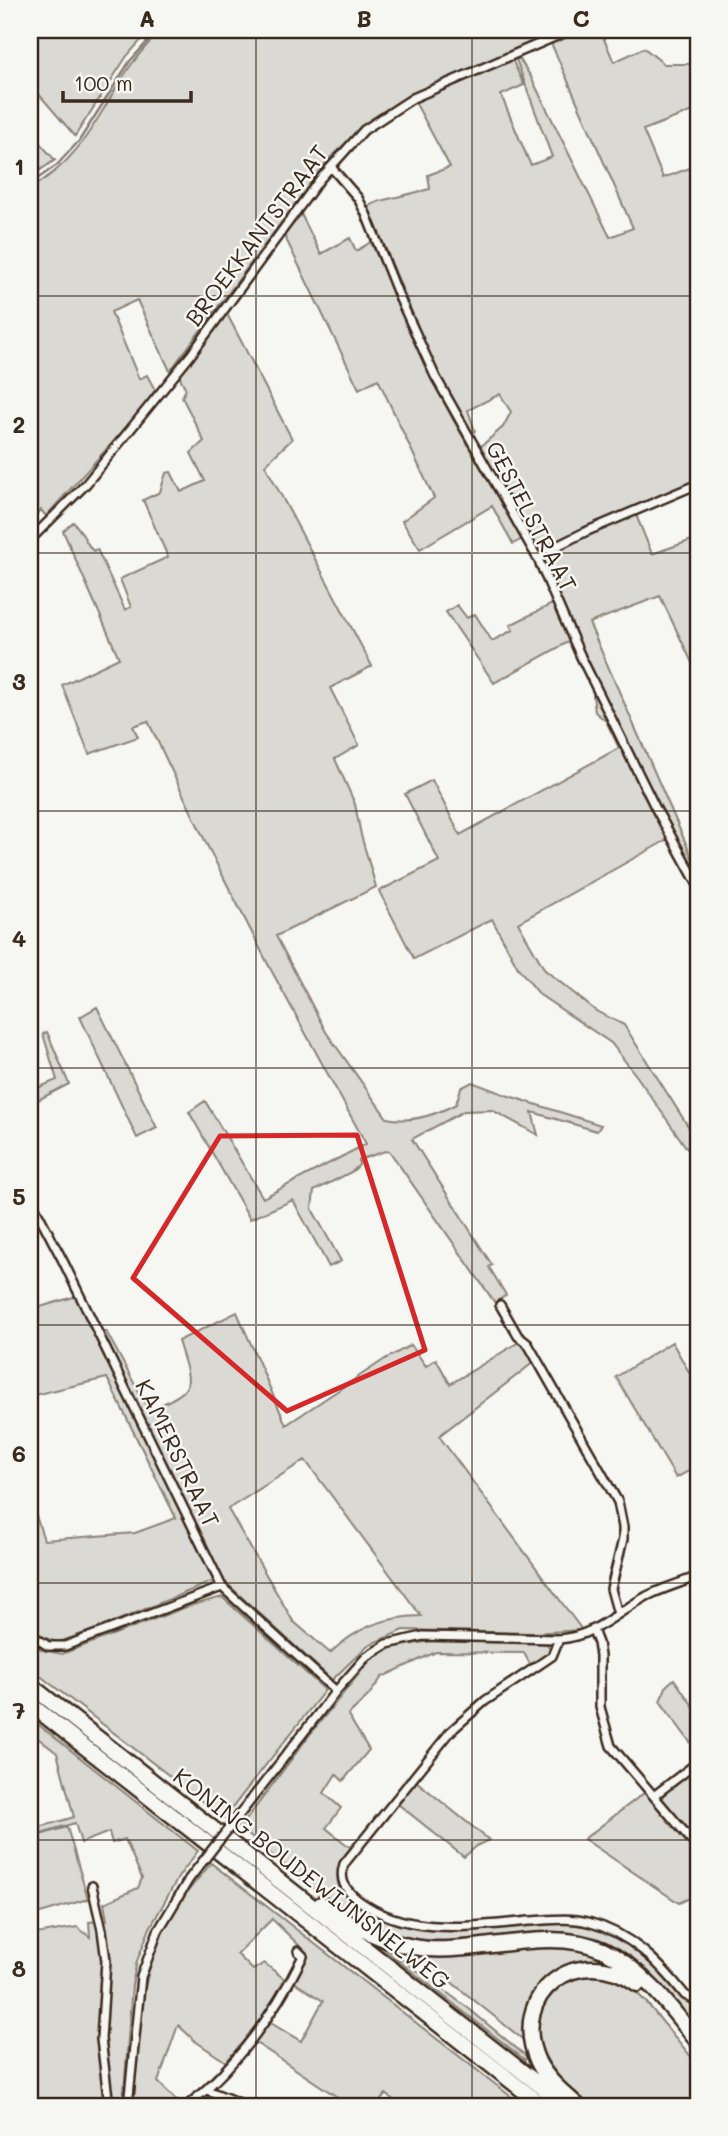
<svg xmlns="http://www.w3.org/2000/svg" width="728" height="2136" font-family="Mali,sans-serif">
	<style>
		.green { fill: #dad9d3; stroke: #8a8278; stroke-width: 2; fill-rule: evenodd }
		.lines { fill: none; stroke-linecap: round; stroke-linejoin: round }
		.stream { stroke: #857a71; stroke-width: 2.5 }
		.street-casing { stroke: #3b2a1e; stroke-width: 12 }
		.highway-casing { stroke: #3b2a1e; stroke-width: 19 }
		.street { stroke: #f6f6f2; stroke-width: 7 }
		.highway { stroke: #f6f6f2; stroke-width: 14 }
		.street-bridge-casing { stroke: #3b2a1e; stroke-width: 12; stroke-linecap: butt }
		.street-bridge { stroke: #f6f6f2; stroke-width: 7 }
		.marked { fill: none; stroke: #d62828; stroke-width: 5; stroke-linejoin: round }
		.grid { fill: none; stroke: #3b2a1e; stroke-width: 2; stroke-opacity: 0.55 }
		.labels { text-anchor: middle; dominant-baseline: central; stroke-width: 5; stroke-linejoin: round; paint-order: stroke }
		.street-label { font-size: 23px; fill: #3b2a1e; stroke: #f6f6f2 }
		.neatline { fill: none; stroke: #3b2a1e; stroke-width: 2.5 }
		.grid-label { font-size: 23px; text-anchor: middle; font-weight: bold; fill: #3b2a1e }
	</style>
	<rect width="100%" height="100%" fill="#f6f6f2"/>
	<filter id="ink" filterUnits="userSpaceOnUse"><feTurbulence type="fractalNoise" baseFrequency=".0143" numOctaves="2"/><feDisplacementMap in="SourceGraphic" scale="14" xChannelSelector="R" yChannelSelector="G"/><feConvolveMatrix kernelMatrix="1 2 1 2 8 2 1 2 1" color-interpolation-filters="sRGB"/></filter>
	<g filter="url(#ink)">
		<path class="green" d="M30,30H150L127,56L75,136L30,84Z
			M163,30H562L413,95L368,122L329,159L170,371L137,300L111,312L139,379L147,375L155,390L141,411L46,516L41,510L30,520V188C99,152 107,76 163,30Z
			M584,30H600L614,62L644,48L664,64H698V109L643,130L663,178L698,165V478L692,480L693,484L675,489L634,510L652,554L698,538V675L660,596L589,623L698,871V881L674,836L518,923L545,970L596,1011L624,1025L693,1134L698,1132L697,1163L638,1078L611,1043L540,995L518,968L492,919L414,959L379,891L439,861L405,794L432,780L460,835L619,748L606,721L595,712L593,695L601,691L544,562L479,448L503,427L511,412L500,394L468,410L475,431L471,434L437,373L368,206L380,201L430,189L428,175L450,167L415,102L512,59L524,85L501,95L528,159L531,165L552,157L516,59L519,58L531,77L610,237L633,228L551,43Z
			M30,132L55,160L30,177Z
			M301,214L321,254L350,238L356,251L371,242L431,377L454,421L522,539L513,544L492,506L420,549L402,521L434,498L378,379L359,389L284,235Z
			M227,314L292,439L265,465L372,666L330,688L359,745L335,759L355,804L361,835L376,887L276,936L326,1032L387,1118C410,1123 435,1115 456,1104L461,1088L472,1082L506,1095L601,1125L597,1131L532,1112L538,1135L492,1110L464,1111L412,1139L492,1265L489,1267L506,1295L495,1303L390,1152L385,1151L359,1160V1165L353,1171L314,1191L312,1209L341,1261L329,1267L293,1200L250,1219L189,1112L205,1101L263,1198L366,1144L270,968L209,849L148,721L133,726L138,737L89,754L62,685L119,658L63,531L73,522C82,530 85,542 93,551L97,549L125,610L131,607L120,579L168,557L143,500L160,492L166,473L171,472L181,492L205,481L191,453L204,441L182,397L186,389L179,376Z
			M554,603L570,641L494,683L446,612L457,605L467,618L475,614L492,641L513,630L510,625Z
			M97,1007L157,1128L137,1138L80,1017Z
			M47,1032L69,1084L30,1104V1091L57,1080L43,1034Z
			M77,1296L97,1336L106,1331L149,1411C195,1387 194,1392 178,1341L237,1312L286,1425L385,1359L411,1345L426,1366L436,1359L450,1384L519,1342L528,1349L534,1362L439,1436L582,1630L533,1633L404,1630L368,1645L332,1680L221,1578L99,1628L62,1641H54L43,1637L30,1626V1498L44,1540L135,1533L176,1518L107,1378L30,1396V1310ZM305,1460L421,1616C383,1617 358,1627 330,1653L293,1621L228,1509Z
			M672,1342L698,1388V1466L676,1478L616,1377Z
			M222,1597L325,1690L224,1818L30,1668V1642L42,1650L62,1654L189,1606Z
			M431,1641L538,1643L547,1644L551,1650L548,1655L531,1666L524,1653L436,1652L382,1677L368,1696L348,1715L369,1750L343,1781L336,1774L324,1793L341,1808L326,1828L351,1848C338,1862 334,1873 340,1891L363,1909L409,1927L465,1930L555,1922L597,1928L641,1951L683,2000L690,2004L698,2002V2033C678,2009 659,1981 635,1961C597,1931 548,1931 503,1937C470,1940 435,1944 402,1936C343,1920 287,1867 240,1828L311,1733L371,1659L391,1648Z
			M674,1679L698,1713V1753L660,1701L667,1685Z
			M30,1718L198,1851L179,1876L150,1928L137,1961L132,1985L123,2106H30V1935L77,1927L90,1937L89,1922L107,1920L104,1903L138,1888L142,1878L125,1839L112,1843L109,1832L81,1843L75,1823L30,1836V1830L74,1817L57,1753L30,1732Z
			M698,1766V1845L662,1800L664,1792Z
			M416,1781L489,1840L478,1845L464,1857L398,1804Z
			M648,1790L698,1850V1894L679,1903L584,1839Z
			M67,1827L88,1899L30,1916V1838Z
			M211,1863L523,2106H401L386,2094L376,2106H351L253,2041L269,2022L301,2041L323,2001L294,1982L309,1955L272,1919L237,1954L253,1970L264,1963L287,1981L259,2023L226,2062L195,2041L178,2025L158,2082L181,2105L133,2106C140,2042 137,1967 174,1910C184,1894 199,1879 211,1863Z
			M377,1941L468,2008L527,2057L525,2060L377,1944Z
			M538,1946L581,1948L616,1963V1966C607,1964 597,1961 589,1961C563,1962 538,1979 529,2004C525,2016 526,2030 526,2042L440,1973L410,1953Z
			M596,1974L619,1980L631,1987L647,2003L698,2065V2106H590C560,2082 520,2042 545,2000C551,1991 559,1982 569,1978C577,1975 588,1975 596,1974Z"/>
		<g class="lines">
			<path class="stream" d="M30,184L57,165L79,141L130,61L158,30"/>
			<g class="street-casing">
				<path id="street" d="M696,30L698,36
					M331,167L358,198L366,214L400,299L435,376L538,559L581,657L656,809L698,885
					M30,540L86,484L190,356L320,179L364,130L413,98L571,30
					M538,559L553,548L585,532L698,484
					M30,1198L63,1261L222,1587L336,1691
					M500,1305L518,1336L528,1344L618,1502L623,1527V1539L611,1589L618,1614
					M593,1630L598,1643L600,1656V1707L611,1746L698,1848
					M30,1634L48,1646H65L222,1587
					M559,1639L552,1656L485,1701L451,1731L344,1864C339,1880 345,1890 358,1900C408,1937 472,1926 530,1921C549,1920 569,1917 588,1922C630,1933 659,1962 685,1995L693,1999L698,1998
					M655,1795L698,1762
					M247,1805L336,1691L366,1657L387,1644L423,1636L559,1639C594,1637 617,1612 647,1596C663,1588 681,1583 698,1576
					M92,1886L102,1930L106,1961L101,2039L109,2106
					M207,2090L247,2106
					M128,2106L141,1977L158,1931L189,1879
					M187,2106C236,2066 275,2013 303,1956L298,1951"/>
			</g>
			<g class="highway-casing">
				<path id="highway" d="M30,1685L566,2106
					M30,1704L543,2106
					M321,1904C353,1926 388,1946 428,1949C483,1953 551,1926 603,1950C642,1968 672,2009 698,2042
					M578,2106C564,2093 547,2080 538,2062C507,1994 578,1940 638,1984"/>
			</g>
			<use href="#street" class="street"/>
			<use href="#highway" class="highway"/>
			<g class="street-bridge-casing">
				<path id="street-bridge" d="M189,1879L247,1805"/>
			</g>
			<use href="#street-bridge" class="street-bridge"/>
		</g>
	</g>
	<path class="marked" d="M357,1135L425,1350L287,1411L133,1278L220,1136Z"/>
	<path class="grid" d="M256,30V2106M472,30V2106M30,296H698M30,553H698M30,811H698M30,1068H698M30,1325H698M30,1583H698M30,1840H698"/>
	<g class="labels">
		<g class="street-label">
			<text transform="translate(256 235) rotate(-53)">BROEKKANTSTRAAT</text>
			<text transform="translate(532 516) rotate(62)">GESTELSTRAAT</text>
			<text transform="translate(178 1453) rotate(64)">KAMERSTRAAT</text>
			<text transform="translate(312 1878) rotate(38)">KONING BOUDEWIJNSNELWEG</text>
		</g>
	</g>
	<rect width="728" height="2136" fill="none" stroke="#f6f6f2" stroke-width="77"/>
	<path d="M63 91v10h128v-10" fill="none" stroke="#3b2a1e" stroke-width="3.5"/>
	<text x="74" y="91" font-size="21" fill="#3b2a1e" stroke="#f6f6f2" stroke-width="5" paint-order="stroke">100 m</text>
	<rect x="38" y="38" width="652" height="2060" class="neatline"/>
	<g class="grid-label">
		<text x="147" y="27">A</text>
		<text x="364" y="27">B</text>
		<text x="581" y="27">C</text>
		<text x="19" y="175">1</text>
		<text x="19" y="433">2</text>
		<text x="19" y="690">3</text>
		<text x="19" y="947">4</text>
		<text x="19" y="1205">5</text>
		<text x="19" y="1462">6</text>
		<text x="19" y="1719">7</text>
		<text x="19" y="1977">8</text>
	</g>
</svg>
